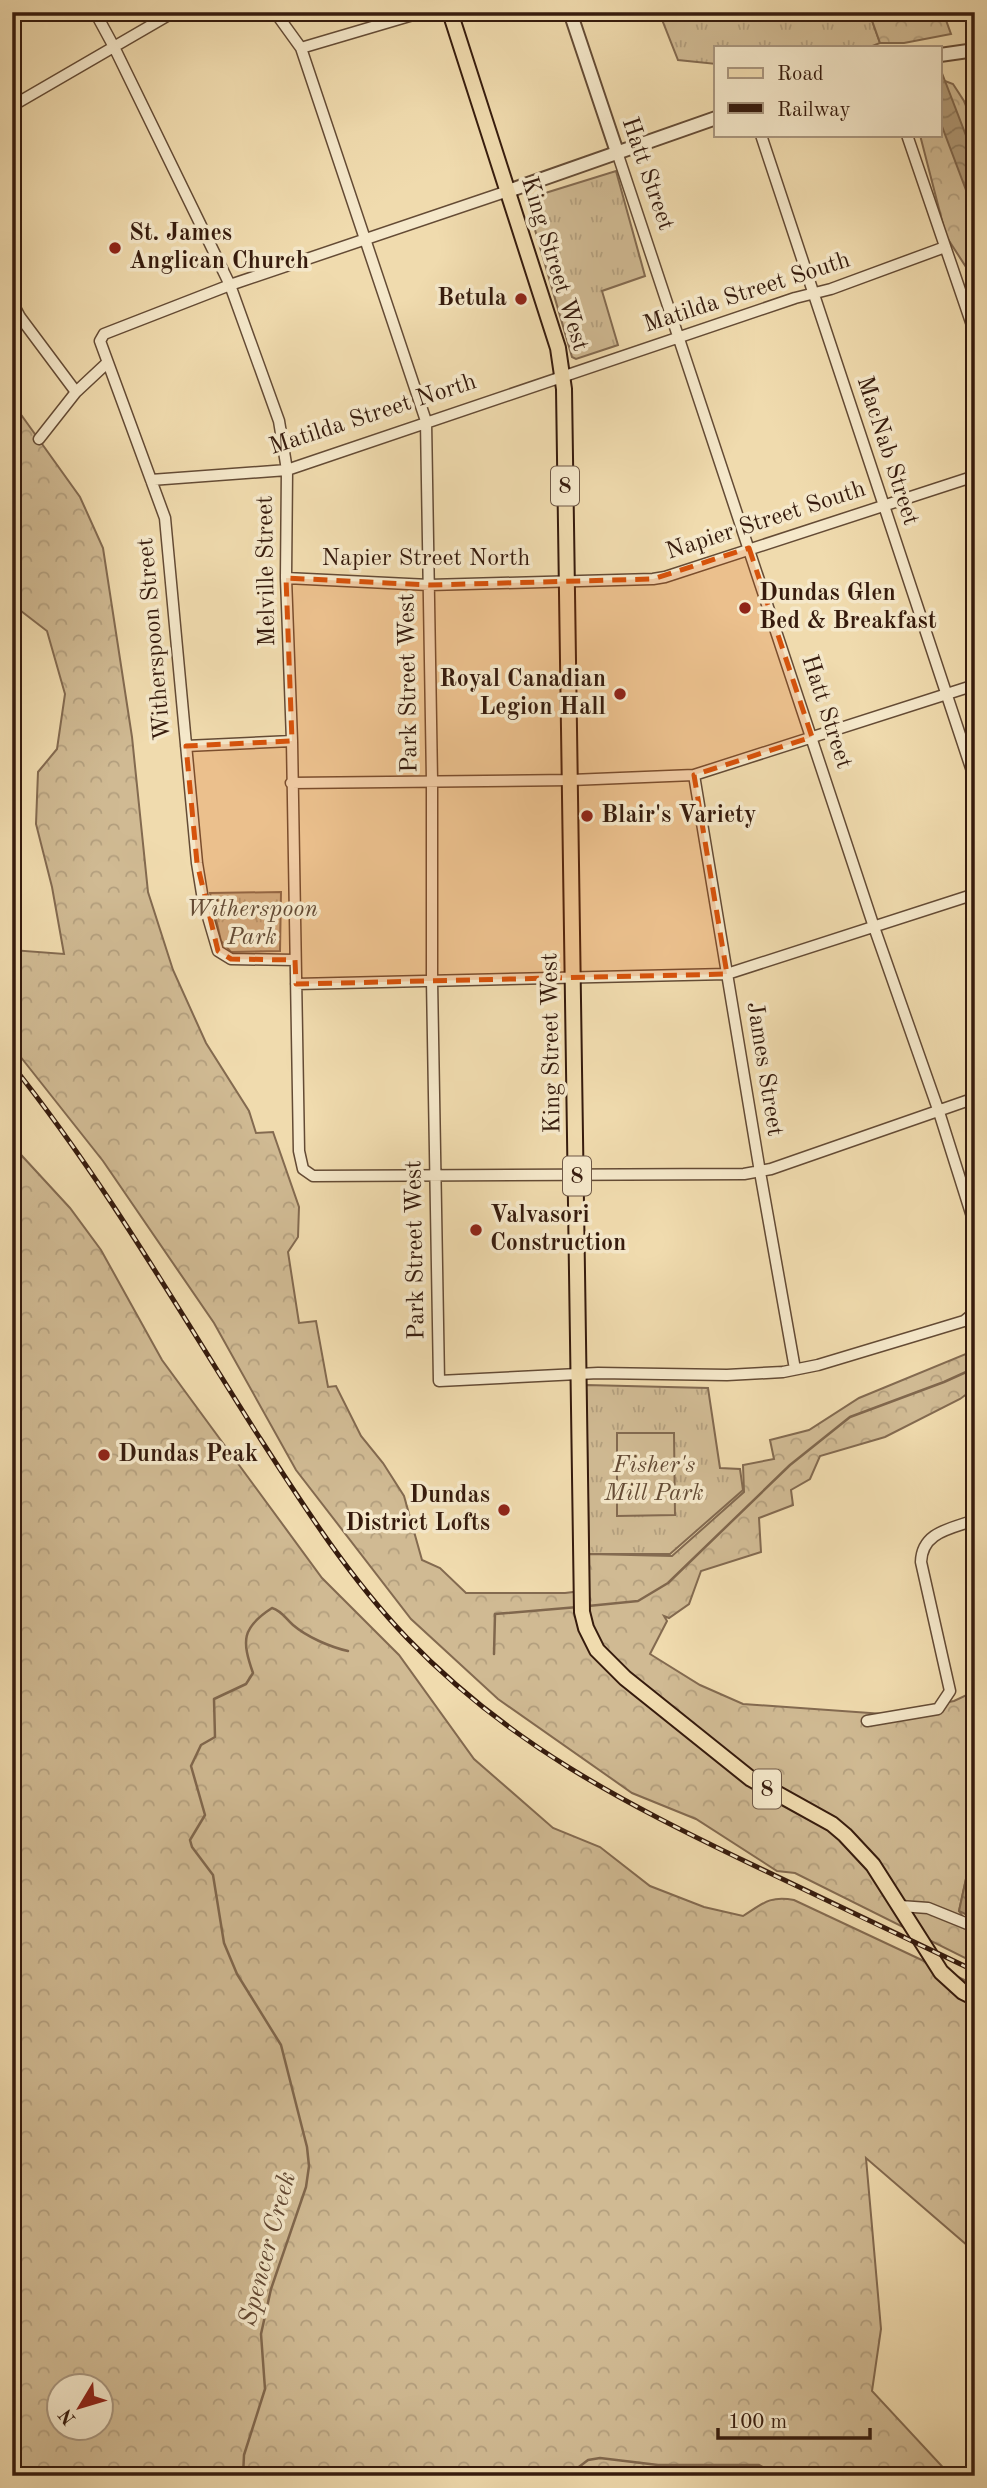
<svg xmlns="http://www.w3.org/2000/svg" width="987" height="2488" font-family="'Old Standard TT',serif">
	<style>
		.grass { fill: url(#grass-tufts); stroke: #836a50; stroke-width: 2 }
		.forest { fill: url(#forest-crowns); stroke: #836a50; stroke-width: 2; fill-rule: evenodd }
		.garden { fill: #d0ba93; stroke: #836a50; stroke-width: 2 }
		.water { fill: url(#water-waves); stroke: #80674d; stroke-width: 2 }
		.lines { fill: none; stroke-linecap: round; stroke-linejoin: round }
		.stream { stroke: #80674d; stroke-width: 2.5 }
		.minor-casing { stroke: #644b35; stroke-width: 13 }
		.tertiary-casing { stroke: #644b35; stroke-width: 16 }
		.primary-casing { stroke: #361b0d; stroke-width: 18 }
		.minor { stroke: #f5e8ca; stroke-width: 10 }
		.tertiary { stroke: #f5e8ca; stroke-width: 12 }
		.primary { stroke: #f0dbae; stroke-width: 14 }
		.rail-casing { stroke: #361b0d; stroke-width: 5 }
		.rail { stroke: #f5e8ca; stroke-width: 2.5; stroke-dasharray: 8; stroke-linecap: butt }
		.marked { fill: #d6530c; fill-opacity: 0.2; stroke: #d6530c; stroke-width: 5; stroke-dasharray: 14 9; stroke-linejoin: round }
		.poi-dot { fill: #8f2418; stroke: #f5e8ca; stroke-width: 2.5 }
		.labels { text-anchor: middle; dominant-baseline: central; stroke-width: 7; stroke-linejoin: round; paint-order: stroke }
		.shield { fill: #f5e8ca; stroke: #6f5846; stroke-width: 2 }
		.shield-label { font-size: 23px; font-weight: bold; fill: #361b0d }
		.street-label { font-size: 24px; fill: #361b0d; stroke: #f5e8ca }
		.poi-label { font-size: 24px; font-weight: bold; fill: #361b0d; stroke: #f5e8ca; text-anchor: start }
		.park-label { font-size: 24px; font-style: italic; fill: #644b35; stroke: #f5e8ca }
		.water-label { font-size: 26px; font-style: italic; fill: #614732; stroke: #f5e8ca }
	</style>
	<defs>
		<pattern id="grass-tufts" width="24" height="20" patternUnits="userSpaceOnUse" patternTransform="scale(1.75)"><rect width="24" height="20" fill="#d0ba93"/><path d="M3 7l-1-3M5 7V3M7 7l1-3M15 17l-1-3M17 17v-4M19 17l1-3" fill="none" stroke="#b39f7e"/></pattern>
		<pattern id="forest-crowns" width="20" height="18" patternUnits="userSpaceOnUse" patternTransform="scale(1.75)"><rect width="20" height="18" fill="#d0ba93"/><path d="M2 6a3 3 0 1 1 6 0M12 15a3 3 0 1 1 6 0" fill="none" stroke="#b39f7e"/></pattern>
		<pattern id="water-waves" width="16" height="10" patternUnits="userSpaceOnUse" patternTransform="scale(1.75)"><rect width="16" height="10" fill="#b19a77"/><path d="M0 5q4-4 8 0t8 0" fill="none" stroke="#917d60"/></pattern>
	</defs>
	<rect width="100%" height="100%" fill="#f0dbae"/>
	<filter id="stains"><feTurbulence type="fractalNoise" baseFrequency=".00286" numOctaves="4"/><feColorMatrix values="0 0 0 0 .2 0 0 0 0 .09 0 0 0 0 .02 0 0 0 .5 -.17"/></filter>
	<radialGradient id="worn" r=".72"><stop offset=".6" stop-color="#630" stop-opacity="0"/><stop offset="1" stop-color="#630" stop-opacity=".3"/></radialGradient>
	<path class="grass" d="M659,12H869L880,43L870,47H716V64L678,60Z
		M616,171L645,276L602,291L618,345L576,359L572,357L526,199Z
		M281,892L280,951L231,952L221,941L210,893Z
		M586,1385L708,1388L720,1468L740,1469L743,1490L670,1554H589Z"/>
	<path class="forest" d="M869,12H943L951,34L904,43H880Z
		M945,81L953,84L964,101L975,127V281L946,236L920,135H940V83Z
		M12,402L80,497L103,548L132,737L148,892L173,970L206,1043L249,1111L256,1133L273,1132L299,1207L298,1237L288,1252L299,1323L316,1321L328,1387L336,1386L361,1436L383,1463L404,1496L422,1560L440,1568L466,1593H565L589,1590V1554L672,1556L744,1492L743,1465L774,1459L770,1440L809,1430L859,1398L966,1354L975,1345V1388L960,1399L885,1437L820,1456L810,1479L791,1490L793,1505L759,1518L761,1552L701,1571L689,1604L669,1618L664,1616L667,1621L650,1654L700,1685L743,1704L884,1714L954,1701L975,1691V1854L969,1853V1865L959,1911L975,1934V1963L795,1873L777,1871L696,1819L632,1793L498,1699L411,1619L296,1470L214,1323L103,1161L12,1046V950L64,954L52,887L36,824L38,772L57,749L65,694L47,631L12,604Z
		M12,1145L70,1208L101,1250L162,1360L322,1578L399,1655L474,1759L553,1828L600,1847L650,1886L704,1907L743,1916C762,1904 770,1895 794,1900L975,1985V2252L866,2158L881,2329L872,2391L951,2476H12ZM60,2386H102V2428H60Z"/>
	<path class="garden" d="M617,1433H674L675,1515L617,1516Z"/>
	<path class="water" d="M940,68L975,159V214L940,121Z
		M969,1865L975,1869V1919L959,1911Z"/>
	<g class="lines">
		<path class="stream" d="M588,1606L638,1601L668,1583L790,1465L850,1417L944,1382L975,1368
			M494,1654L495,1614L578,1607
			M243,2476L244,2455L265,2389L261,2334L271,2289L306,2187L309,2166L307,2147L281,2045L237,1974L224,1943L213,1875L192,1847L190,1840L205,1815L191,1766L201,1745L215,1737L214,1699L246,1684L253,1673C242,1641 241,1628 272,1608C282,1611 285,1618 293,1625C307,1637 330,1647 348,1651
			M567,2476L588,2460L600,2458L658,2465H759L778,2476"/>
		<g class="minor-casing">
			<path id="minor" d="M95,12L114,47L230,285L279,421L287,470L286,578L292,741L299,1151L303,1169L313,1176L744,1174L771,1169L975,1098
				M275,12L301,48L426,421L432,781V980L439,1381L598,1373L727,1375L783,1372L818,1365L931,1331L964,1321L975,1312
				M301,48L423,12
				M12,106L174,12
				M761,135L975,780
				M907,135L975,334
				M617,152L874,927L939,1112L975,1226
				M12,302L20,317L76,392
				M39,439L76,392L107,363
				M151,480L287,470L795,298L831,289L945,247
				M286,578L429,585L653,579L665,577L975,476
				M186,746L292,741
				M694,775L760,1172L795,1369
				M291,783L571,780L694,775L975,685
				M295,960L231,959L218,951L203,900L197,863L165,518L100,341L104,334L230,285L508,191
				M296,984L727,974L975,894
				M867,1721L938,1709L950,1691L921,1562C922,1532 950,1529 975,1520
				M900,1906L928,1908L975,1927"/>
		</g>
		<g class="tertiary-casing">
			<path id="tertiary" d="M570,12L617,152
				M940,55L975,50
				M508,191L716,118"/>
		</g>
		<g class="primary-casing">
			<path id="primary" d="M450,12L558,348L564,389L582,1612L586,1628L597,1650L625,1678L751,1779L832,1824L845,1835L873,1865L941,1972L963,1992L975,1998"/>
		</g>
		<use href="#minor" class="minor"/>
		<use href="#tertiary" class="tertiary"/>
		<use href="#primary" class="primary"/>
		<g class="rail-casing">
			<path id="rail" d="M12,1065C103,1179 176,1306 254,1429C301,1502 347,1575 407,1638C509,1744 622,1802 753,1865C827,1901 901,1936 975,1971"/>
		</g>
		<use href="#rail" class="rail"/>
	</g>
	<path class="marked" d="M749,548L812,737L694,775L727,974L296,984L295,960L231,959L218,951L197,863L186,746L292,741L286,578L429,585L653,579Z"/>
	<g class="poi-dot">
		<circle cx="115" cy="248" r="7"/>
		<circle cx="521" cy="299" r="7"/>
		<circle cx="745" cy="608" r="7"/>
		<circle cx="620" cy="694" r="7"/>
		<circle cx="587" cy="816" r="7"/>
		<circle cx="476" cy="1230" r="7"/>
		<circle cx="104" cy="1455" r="7"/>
		<circle cx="504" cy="1510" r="7"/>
	</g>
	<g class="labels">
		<g class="shield">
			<rect x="551" y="466.5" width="28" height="39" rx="5"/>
			<rect x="563" y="1156.5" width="28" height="39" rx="5"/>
			<rect x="753" y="1769.5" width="28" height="39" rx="5"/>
		</g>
		<g class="shield-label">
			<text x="565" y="486">8</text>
			<text x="577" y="1176">8</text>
			<text x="767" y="1789">8</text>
		</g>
		<g class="street-label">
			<text transform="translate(647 174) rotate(71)">Hatt Street</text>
			<text transform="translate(554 264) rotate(73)">King Street West</text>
			<text transform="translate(747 293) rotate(-18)">Matilda Street South</text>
			<text transform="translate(373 415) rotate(-18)">Matilda Street North</text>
			<text transform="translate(887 451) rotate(72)">MacNab Street</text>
			<text transform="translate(766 521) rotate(-18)">Napier Street South</text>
			<text x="426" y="559">Napier Street North</text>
			<text transform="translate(267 571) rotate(-91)">Melville Street</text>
			<text transform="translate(155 639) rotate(-95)">Witherspoon Street</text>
			<text transform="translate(409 683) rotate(-91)">Park Street West</text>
			<text transform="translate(826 712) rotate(72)">Hatt Street</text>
			<text transform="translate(552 1043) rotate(-91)">King Street West</text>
			<text transform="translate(764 1069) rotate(81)">James Street</text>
			<text transform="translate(416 1250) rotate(-91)">Park Street West</text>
		</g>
		<g class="poi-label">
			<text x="129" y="234">St. James<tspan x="129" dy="28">Anglican Church</tspan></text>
			<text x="507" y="299" text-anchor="end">Betula</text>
			<text x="759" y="594">Dundas Glen<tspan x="759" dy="28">Bed &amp; Breakfast</tspan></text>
			<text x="606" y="680" text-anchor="end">Royal Canadian<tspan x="606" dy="28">Legion Hall</tspan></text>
			<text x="601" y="816">Blair's Variety</text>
			<text x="490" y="1216">Valvasori<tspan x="490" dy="28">Construction</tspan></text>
			<text x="118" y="1455">Dundas Peak</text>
			<text x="490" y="1496" text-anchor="end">Dundas<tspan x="490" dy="28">District Lofts</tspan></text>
		</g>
		<g class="park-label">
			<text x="252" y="910">Witherspoon<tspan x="252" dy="28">Park</tspan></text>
			<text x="654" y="1466">Fisher's<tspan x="654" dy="28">Mill Park</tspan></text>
		</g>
		<g class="water-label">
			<text transform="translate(268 2249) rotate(-75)">Spencer Creek</text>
		</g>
	</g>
	<rect width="987" height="2488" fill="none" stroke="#f0dbae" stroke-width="42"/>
	<rect x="14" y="14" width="959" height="2460" fill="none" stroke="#361b0d" stroke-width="3.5"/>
	<rect x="21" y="21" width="945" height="2446" fill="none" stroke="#361b0d" stroke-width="2"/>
	<rect x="714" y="46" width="228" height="91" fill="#f5e8ca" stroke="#a9967e" stroke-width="2"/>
	<rect x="728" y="68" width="35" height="10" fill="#f0dbae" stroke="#a9967e" stroke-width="2"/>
	<text x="777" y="80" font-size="21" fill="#361b0d">Road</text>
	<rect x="728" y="103" width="35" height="10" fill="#361b0d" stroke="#a9967e" stroke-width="2"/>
	<text x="777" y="116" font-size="21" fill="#361b0d">Railway</text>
	<g transform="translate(80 2407) rotate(232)"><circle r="33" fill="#f5e8ca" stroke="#a9967e" stroke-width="2"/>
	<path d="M0-5L12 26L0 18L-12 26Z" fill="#8f2418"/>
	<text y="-10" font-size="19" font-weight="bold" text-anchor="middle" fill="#361b0d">N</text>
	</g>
	<path d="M718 2428v10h152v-10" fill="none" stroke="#361b0d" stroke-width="3.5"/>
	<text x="728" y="2428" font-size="21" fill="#361b0d" stroke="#f5e8ca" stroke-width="5" paint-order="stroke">100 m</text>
	<rect width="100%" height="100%" filter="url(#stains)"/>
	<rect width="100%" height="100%" fill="url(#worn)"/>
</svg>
